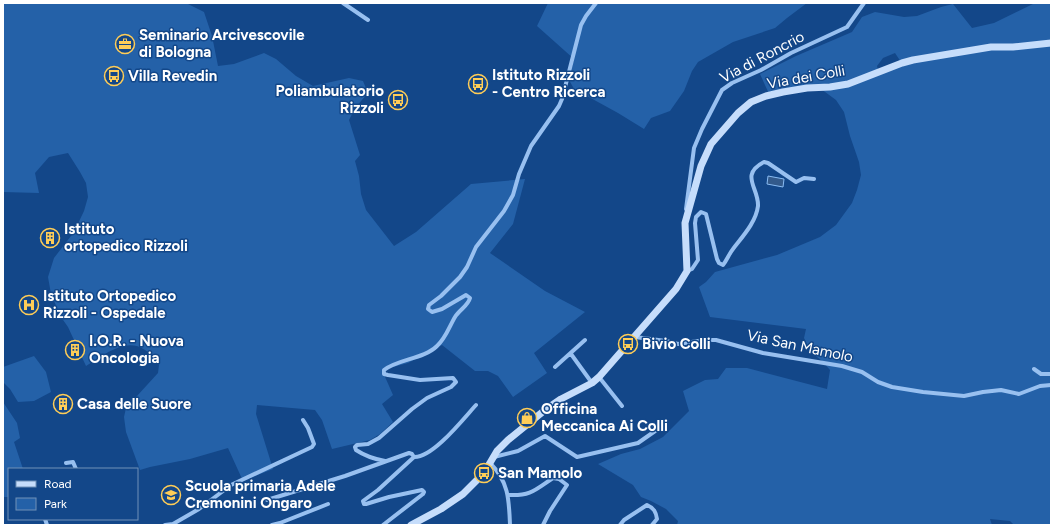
<svg xmlns="http://www.w3.org/2000/svg" width="1054" height="528" font-family="Figtree,sans-serif">
	<style>
		.green { fill: #2461a8; fill-rule: evenodd }
		.water { fill: #335a8b; stroke: #8abcf3 }
		.lines { fill: none; stroke-linecap: round; stroke-linejoin: round }
		.street { stroke: #98c0f0; stroke-width: 4 }
		.secondary { stroke: #c6ddfb; stroke-width: 7 }
		.labels { text-anchor: middle; dominant-baseline: central; stroke-width: 3; stroke-linejoin: round; paint-order: stroke }
		.poi-label { font-size: 15px; font-weight: bold; fill: #fff; stroke: #134789; text-anchor: start }
		.street-label { font-size: 15px; fill: #fff; stroke: #134789 }
	</style>
	<rect width="100%" height="100%" fill="#134789"/>
	<path class="green" d="M3,3H186L204,12L212,36L218,66L234,64L264,53L276,59L296,76L313,86L349,78L363,81L368,93L355,108L349,120L360,155L355,161L359,176L361,194L366,210L394,246L416,232L471,184L525,179L513,224L490,253L545,291L585,312L534,353L547,373L513,397L498,376L488,371H475L442,345L408,363L382,370L393,395L382,404L393,422L380,434L370,440L332,449L322,420L315,410L257,405L256,414L273,469L243,481L228,448L190,459L150,467L140,470L126,432L124,417L126,408L158,373L159,365C136,330 113,349 86,366L68,327L61,317L51,294L48,277L54,258L74,232L84,211L88,197L86,183L80,172L68,153L49,157L35,173L39,193L3,192Z
		M548,3H807L787,18L775,28L733,42L698,62L692,71L684,91L670,111L651,118L644,129L618,113L587,96H578L569,80L574,59L537,26Z
		M1035,3H1051V525H1014L1010,521L990,519L992,525H677L678,521L666,509L651,501L641,497L633,485L598,464L621,454L640,449L663,437L689,411L683,391L705,380L718,379L726,368H747L827,389L830,370L822,361L811,352L804,338L806,329L710,317L699,287L706,282L715,272L777,255L820,237L836,225L852,203L857,190L861,175L859,162L850,136L844,112L836,100L821,89L770,96L760,74L796,56L852,32L862,17L875,12L904,17L917,16L941,7L953,4L972,28L994,23ZM895,53L901,62L878,70L877,66L883,58Z
		M34,356L46,372L51,392L34,401L18,402L10,389L3,382V367Z
		M3,402L17,423L20,438L14,442L23,469H9V497H3Z"/>
	<path class="water" d="M768,176L784,179L783,187L767,184Z"/>
	<g class="lines">
		<path class="street" d="M343,3L368,20
			M686,209L694,148L702,129L722,90L732,83L761,70L791,53L847,27L864,3
			M687,271L692,269L698,260L695,223L696,217L701,212L706,214L717,259L719,263L723,265C727,260 729,254 733,249C743,236 756,222 758,206C759,188 739,175 764,162L768,163L796,182L804,178L814,179
			M635,337L666,341L678,344L705,340H716L763,353L842,366L862,372L878,382L892,387L923,392L964,396L983,392L1001,390L1019,394L1040,386L1051,385
			M571,354L592,383
			M555,367L585,340
			M1034,369L1041,374H1051
			M599,377L622,406
			M414,457C433,458 464,418 476,405
			M494,457L518,451L545,436L577,457L638,443L658,429L653,424
			M385,461C374,459 365,456 356,450L355,447L357,445L368,444L379,438L412,409L427,398L451,387L456,382L453,378L420,380L388,375L384,374V370C398,359 424,359 437,346C446,338 449,327 455,317C459,310 468,306 470,298L466,295L442,309L432,312L428,309L429,305L441,296L460,277L467,267L476,247L504,211L513,195L519,174L531,146L559,106L562,99L581,25L586,16L596,3
			M66,463L73,462L76,469
			M490,463C509,482 509,500 510,525
			M509,495C531,496 535,490 553,478L559,479L567,485L550,511L543,525
			M267,500L345,476L409,453L412,454L414,457L378,490L363,501L364,504H366L389,497L422,490L424,492L423,494L383,525
			M45,519L47,525
			M165,525L173,524L199,509L231,485L312,447L314,444L308,428L303,420
			M272,525L280,523L328,504
			M620,525L624,520L647,505C654,508 656,512 657,519L652,525"/>
		<path class="secondary" d="M411,525L441,509L463,494L484,473L497,451L508,440L545,410L561,399L592,383L599,377L676,289L687,271L685,223L701,166L711,144L738,113L751,102L766,96L783,92L807,88L830,87L848,84L902,63L913,60L991,47H1013L1051,43"/>
	</g>
	<defs>
		<g id="office-ring" transform="scale(1)"><circle r="9.5" fill="#134789" stroke="#ffcd57" stroke-width="1.5"/><path d="M-6-3h4V-5.5h4V-3h4V5H-6ZM-1-4.5V-3h2v-1.5ZM-6 0V1H6V0Z" fill="#ffcd57"/></g>
		<g id="bus-ring" transform="scale(1)"><circle r="9.5" fill="#134789" stroke="#ffcd57" stroke-width="1.5"/><path d="M-5-6H5V4H4V6H2V4H-2V6H-4V4H-5ZM-3.5-4V0h7V-4ZM-3.5 1.2v1.5H-2V1.2ZM2 1.2v1.5H3.5V1.2Z" fill="#ffcd57"/></g>
		<g id="building-ring" transform="scale(1)"><circle r="9.5" fill="#134789" stroke="#ffcd57" stroke-width="1.5"/><path d="M-4-6H4V6H1V3H-1V6H-4ZM-2.5-4.3h1.7v1.8h-1.7ZM.8-4.3h1.7v1.8H.8ZM-2.5-1h1.7V.8h-1.7ZM.8-1h1.7V.8H.8Z" fill="#ffcd57"/></g>
		<g id="hospital-ring" transform="scale(1)"><circle r="9.5" fill="#134789" stroke="#ffcd57" stroke-width="1.5"/><path d="M-5-5h3v3.5h4V-5h3V5h-3V1.5h-4V5h-3Z" fill="#ffcd57"/></g>
		<g id="shop-ring" transform="scale(1)"><circle r="9.5" fill="#134789" stroke="#ffcd57" stroke-width="1.5"/><path d="M-5-2.5h2.3a2.7 3.5 0 0 1 5.4 0H5L5.5 6h-11ZM-1.5-2.5h3a1.5 2.3 0 0 0-3 0Z" fill="#ffcd57"/></g>
		<g id="school-ring" transform="scale(1)"><circle r="9.5" fill="#134789" stroke="#ffcd57" stroke-width="1.5"/><path d="M0-5L7-2L0 1L-7-2ZM-4 1L0 2.5L4 1V4Q0 6-4 4Z" fill="#ffcd57"/></g>
	</defs>
	<g fill-rule="evenodd">
		<use href="#office-ring" x="125" y="44"/>
		<use href="#bus-ring" x="114" y="76"/>
		<use href="#bus-ring" x="478" y="84"/>
		<use href="#bus-ring" x="398" y="100"/>
		<use href="#building-ring" x="50" y="238"/>
		<use href="#hospital-ring" x="29" y="305"/>
		<use href="#bus-ring" x="628" y="344"/>
		<use href="#building-ring" x="75" y="350"/>
		<use href="#building-ring" x="63" y="404"/>
		<use href="#shop-ring" x="527" y="418"/>
		<use href="#bus-ring" x="484" y="473"/>
		<use href="#school-ring" x="171" y="495"/>
	</g>
	<g class="labels">
		<g class="poi-label">
			<text x="139" y="35">Seminario Arcivescovile<tspan x="139" dy="17">di Bologna</tspan></text>
			<text x="492" y="75">Istituto Rizzoli<tspan x="492" dy="17">- Centro Ricerca</tspan></text>
			<text x="128" y="76">Villa Revedin</text>
			<text x="384" y="91" text-anchor="end">Poliambulatorio<tspan x="384" dy="17">Rizzoli</tspan></text>
			<text x="64" y="229">Istituto<tspan x="64" dy="17">ortopedico Rizzoli</tspan></text>
			<text x="43" y="296">Istituto Ortopedico<tspan x="43" dy="17">Rizzoli - Ospedale</tspan></text>
			<text x="89" y="341">I.O.R. - Nuova<tspan x="89" dy="17">Oncologia</tspan></text>
			<text x="642" y="344">Bivio Colli</text>
			<text x="77" y="404">Casa delle Suore</text>
			<text x="541" y="409">Officina<tspan x="541" dy="17">Meccanica Ai Colli</tspan></text>
			<text x="498" y="473">San Mamolo</text>
			<text x="185" y="486">Scuola primaria Adele<tspan x="185" dy="17">Cremonini Ongaro</tspan></text>
		</g>
		<g class="street-label">
			<text transform="translate(762 57) rotate(-28)">Via di Roncrio</text>
			<text transform="translate(806 77) rotate(-10)">Via dei Colli</text>
			<text transform="translate(800 346) rotate(12)">Via San Mamolo</text>
		</g>
	</g>
	<rect width="1054" height="528" fill="none" stroke="#ffffff" stroke-width="8"/>
	<rect x="8" y="468" width="130" height="52" fill="#134789" stroke="#7191b8"/>
	<rect x="16" y="481" width="20" height="6" fill="#c6ddfb" stroke="#7191b8"/>
	<text x="44" y="488" font-size="12" fill="#ffffff">Road</text>
	<rect x="16" y="498" width="20" height="12" fill="#2461a8" stroke="#7191b8"/>
	<text x="44" y="508" font-size="12" fill="#ffffff">Park</text>
</svg>
